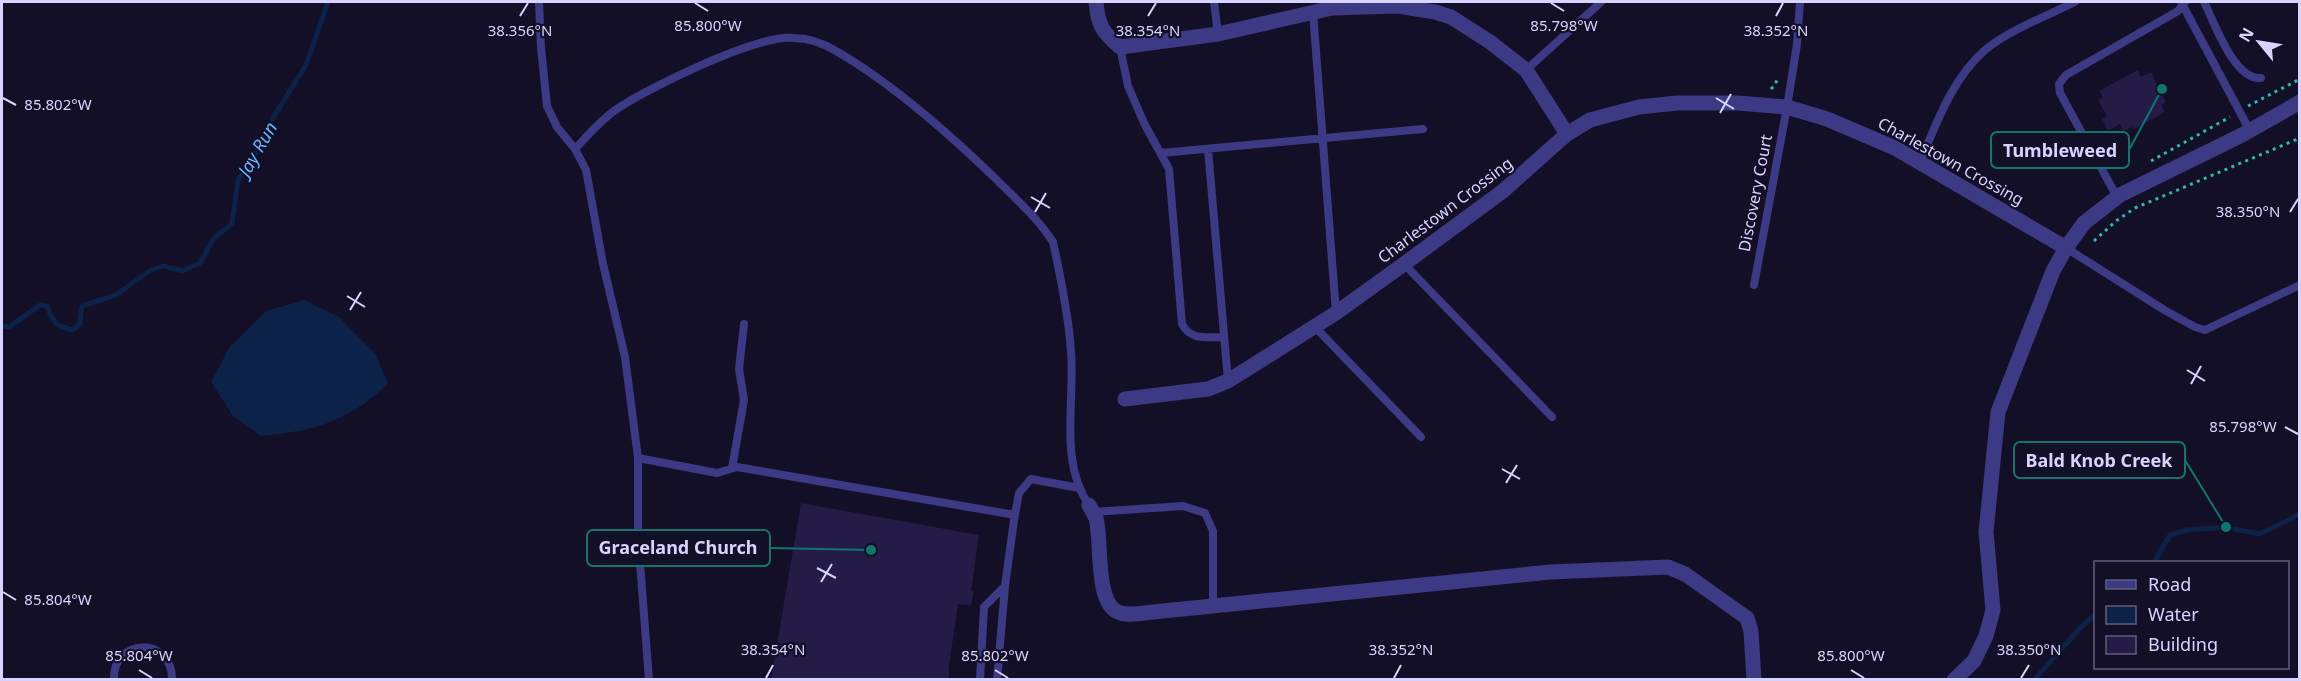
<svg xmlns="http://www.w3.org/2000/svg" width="2301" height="681" font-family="'Noto Sans',sans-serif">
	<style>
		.water { fill: #0c2248 }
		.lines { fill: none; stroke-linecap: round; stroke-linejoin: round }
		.stream { stroke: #0c2248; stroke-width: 5 }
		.building { fill: #241b47 }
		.path { stroke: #2fb8b0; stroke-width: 3; stroke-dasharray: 3 4.5; stroke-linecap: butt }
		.service { stroke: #3d3a85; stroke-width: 8 }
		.minor { stroke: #3d3a85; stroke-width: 15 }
		.ticks { fill: none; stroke: #d9d4ff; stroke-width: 2 }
		.labels { text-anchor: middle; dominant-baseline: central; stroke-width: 4.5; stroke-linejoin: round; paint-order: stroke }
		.street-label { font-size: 16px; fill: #d9d4ff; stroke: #130f26 }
		.water-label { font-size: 18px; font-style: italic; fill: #62b6ff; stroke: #130f26 }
		.ticks-label { font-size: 15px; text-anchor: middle; fill: #d9d4ff; stroke: #130f26; stroke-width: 4.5; stroke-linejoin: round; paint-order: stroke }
		.leader { fill: none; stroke: #0f766e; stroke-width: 2 }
		.callout-dot { fill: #0f766e; stroke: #130f26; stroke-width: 2 }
		.callout { fill: #130f26; stroke: #0f766e; stroke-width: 2 }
		.callout-label { font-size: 18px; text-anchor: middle; font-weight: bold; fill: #d9d4ff }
	</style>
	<rect width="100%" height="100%" fill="#130f26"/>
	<path class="water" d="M304,300L339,317L376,355L388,384C347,422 315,431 261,436L233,416L211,382L229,348L266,311Z"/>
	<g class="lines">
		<path class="stream" d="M2,326L9,327L40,305L47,306C53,322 56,327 73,330L80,323L82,306L116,295L151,270L163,266L182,271L200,263L214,238L232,224L238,180L256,153L273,118L306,65L328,2
			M2154,562L2170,535L2186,530L2226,527L2259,534L2291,519L2300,513
			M2034,680L2081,627L2096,614"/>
	</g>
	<path class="building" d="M2138,70L2141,77L2151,72L2166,102L2161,105L2165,112L2134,129L2133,127L2123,131L2120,124L2108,131L2102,119L2107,116L2098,100L2103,97L2099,91Z
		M801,503L979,535L971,591H974L971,605L958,604L949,665V680H771Z"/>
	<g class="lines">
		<path class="path" d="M1771,89L1775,85L1778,77
			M2248,106L2300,79
			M2151,161L2230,117
			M2094,241L2116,221L2135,208L2300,138"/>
		<path class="service" d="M539,2L541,48L547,106L557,127L575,149L586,170L603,264L625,357L638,458V537L649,680
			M1214,2L1218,34
			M2181,2L2250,131
			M2204,2C2214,21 2234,81 2261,78
			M1313,12L1336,313
			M1120,47L1128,86L1144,123L1169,169L1182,324C1191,341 1207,337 1224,337
			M1526,70L1601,2
			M575,149C587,136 599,122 614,111C645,89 756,35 793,38C808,38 823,43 836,51C895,85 953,137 1002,185C1020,203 1039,220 1053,242C1060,274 1069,319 1071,352C1075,402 1059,462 1089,505
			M1208,149L1228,381
			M1161,153L1423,129
			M1920,162C1937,122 1952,79 1985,50C2007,31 2049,15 2075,2
			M2117,197L2060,93L2059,84L2066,75L2178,11L2185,2
			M2066,248L2166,311L2195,327L2205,330L2300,285
			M1404,264L1552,417
			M1754,285L1787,107L1797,44L1800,2
			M1315,327L1421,437
			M638,458L717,473L737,467L1015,515
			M732,468L744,400L739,369L744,324
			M1093,512L1183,506L1205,513L1213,531V606
			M114,680C112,637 173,636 172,680
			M980,680L984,607L1005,586
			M997,680L1005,586L1014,520L1019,493L1031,479L1079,488"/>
		<path class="minor" d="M1096,2C1098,25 1102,32 1120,47L1218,34L1332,8L1398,6L1435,12L1451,17L1490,42L1526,70L1567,134
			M1125,399L1208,389L1228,381L1336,313L1404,264L1503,191L1567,134L1590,120L1639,107L1677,103H1738L1787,107L1827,119L1895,148L2066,248L2084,223L2120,195L2242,135L2300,102
			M1089,505C1091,509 1094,514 1096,518C1102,539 1095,599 1116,611C1126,617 1142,613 1153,612L1550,572L1668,567L1685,574L1747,618L1751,631L1754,680
			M1954,680L1974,661L1986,636L1993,610L1986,532L1998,412L2053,271L2066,248"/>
	</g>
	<path class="ticks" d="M695,3L708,11M1551,3L1564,11M520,16L528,3M1148,16L1156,3M1776,16L1783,3M3,98L16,105M1716,98L1734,109M1720,113L1731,94M1031,197L1050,208M1035,212L1046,193M2290,212L2298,199M347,296L365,307M350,310L361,292M2187,370L2205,381M2191,384L2201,366M2285,427L2298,434M1502,469L1520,479M1506,483L1517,465M817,568L836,578M821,582L832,564M3,592L16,600M139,670L152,678M995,670L1008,678M1851,670L1864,678M766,678L773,665M1394,678L1401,665M2021,678L2029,665"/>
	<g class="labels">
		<g class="street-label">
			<text transform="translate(1951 161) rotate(29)">Charlestown Crossing</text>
			<text transform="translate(1755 193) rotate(-79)">Discovery Court</text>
			<text transform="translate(1445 210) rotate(-37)">Charlestown Crossing</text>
		</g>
		<g class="water-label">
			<text transform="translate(257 149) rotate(-60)">Jay Run</text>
		</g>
	</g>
	<g class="ticks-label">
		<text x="708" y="31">85.800°W</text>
		<text x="1564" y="31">85.798°W</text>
		<text x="520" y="36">38.356°N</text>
		<text x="1148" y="36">38.354°N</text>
		<text x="1776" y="36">38.352°N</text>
		<text x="58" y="110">85.802°W</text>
		<text x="2248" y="217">38.350°N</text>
		<text x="2243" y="432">85.798°W</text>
		<text x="58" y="605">85.804°W</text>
		<text x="773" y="655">38.354°N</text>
		<text x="1401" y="655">38.352°N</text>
		<text x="2029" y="655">38.350°N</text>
		<text x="139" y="661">85.804°W</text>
		<text x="995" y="661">85.802°W</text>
		<text x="1851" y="661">85.800°W</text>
	</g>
	<path class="leader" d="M2162 89L2129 150M2226 527L2185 460M871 550L770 548"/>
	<g class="callout-dot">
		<circle cx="2162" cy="89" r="6"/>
		<circle cx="2226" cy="527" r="6"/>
		<circle cx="871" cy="550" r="6"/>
	</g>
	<g class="callout">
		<rect x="1991" y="132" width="138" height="36" rx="6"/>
		<rect x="2014" y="442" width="171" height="36" rx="6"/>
		<rect x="587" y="530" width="183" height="36" rx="6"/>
	</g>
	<g class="callout-label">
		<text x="2060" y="157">Tumbleweed</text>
		<text x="2099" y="467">Bald Knob Creek</text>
		<text x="678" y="554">Graceland Church</text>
	</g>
	<rect width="2301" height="681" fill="none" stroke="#d9d4ff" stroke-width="6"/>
	<rect x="2094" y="561" width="195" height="108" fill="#130f26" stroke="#625e7d" stroke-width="1.5"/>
	<rect x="2106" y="580" width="30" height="9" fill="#3d3a85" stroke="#625e7d" stroke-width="1.5"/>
	<text x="2148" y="591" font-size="18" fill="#d9d4ff">Road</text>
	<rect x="2106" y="606" width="30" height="18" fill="#0c2248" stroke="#625e7d" stroke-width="1.5"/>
	<text x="2148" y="621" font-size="18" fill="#d9d4ff">Water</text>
	<rect x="2106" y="636" width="30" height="18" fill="#241b47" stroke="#625e7d" stroke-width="1.5"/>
	<text x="2148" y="651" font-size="18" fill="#d9d4ff">Building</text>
	<g transform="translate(2259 42) rotate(300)" stroke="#130f26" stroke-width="4.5" paint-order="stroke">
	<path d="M0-4.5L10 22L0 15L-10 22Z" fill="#d9d4ff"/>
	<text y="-9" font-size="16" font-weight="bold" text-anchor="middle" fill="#d9d4ff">N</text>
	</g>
</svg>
